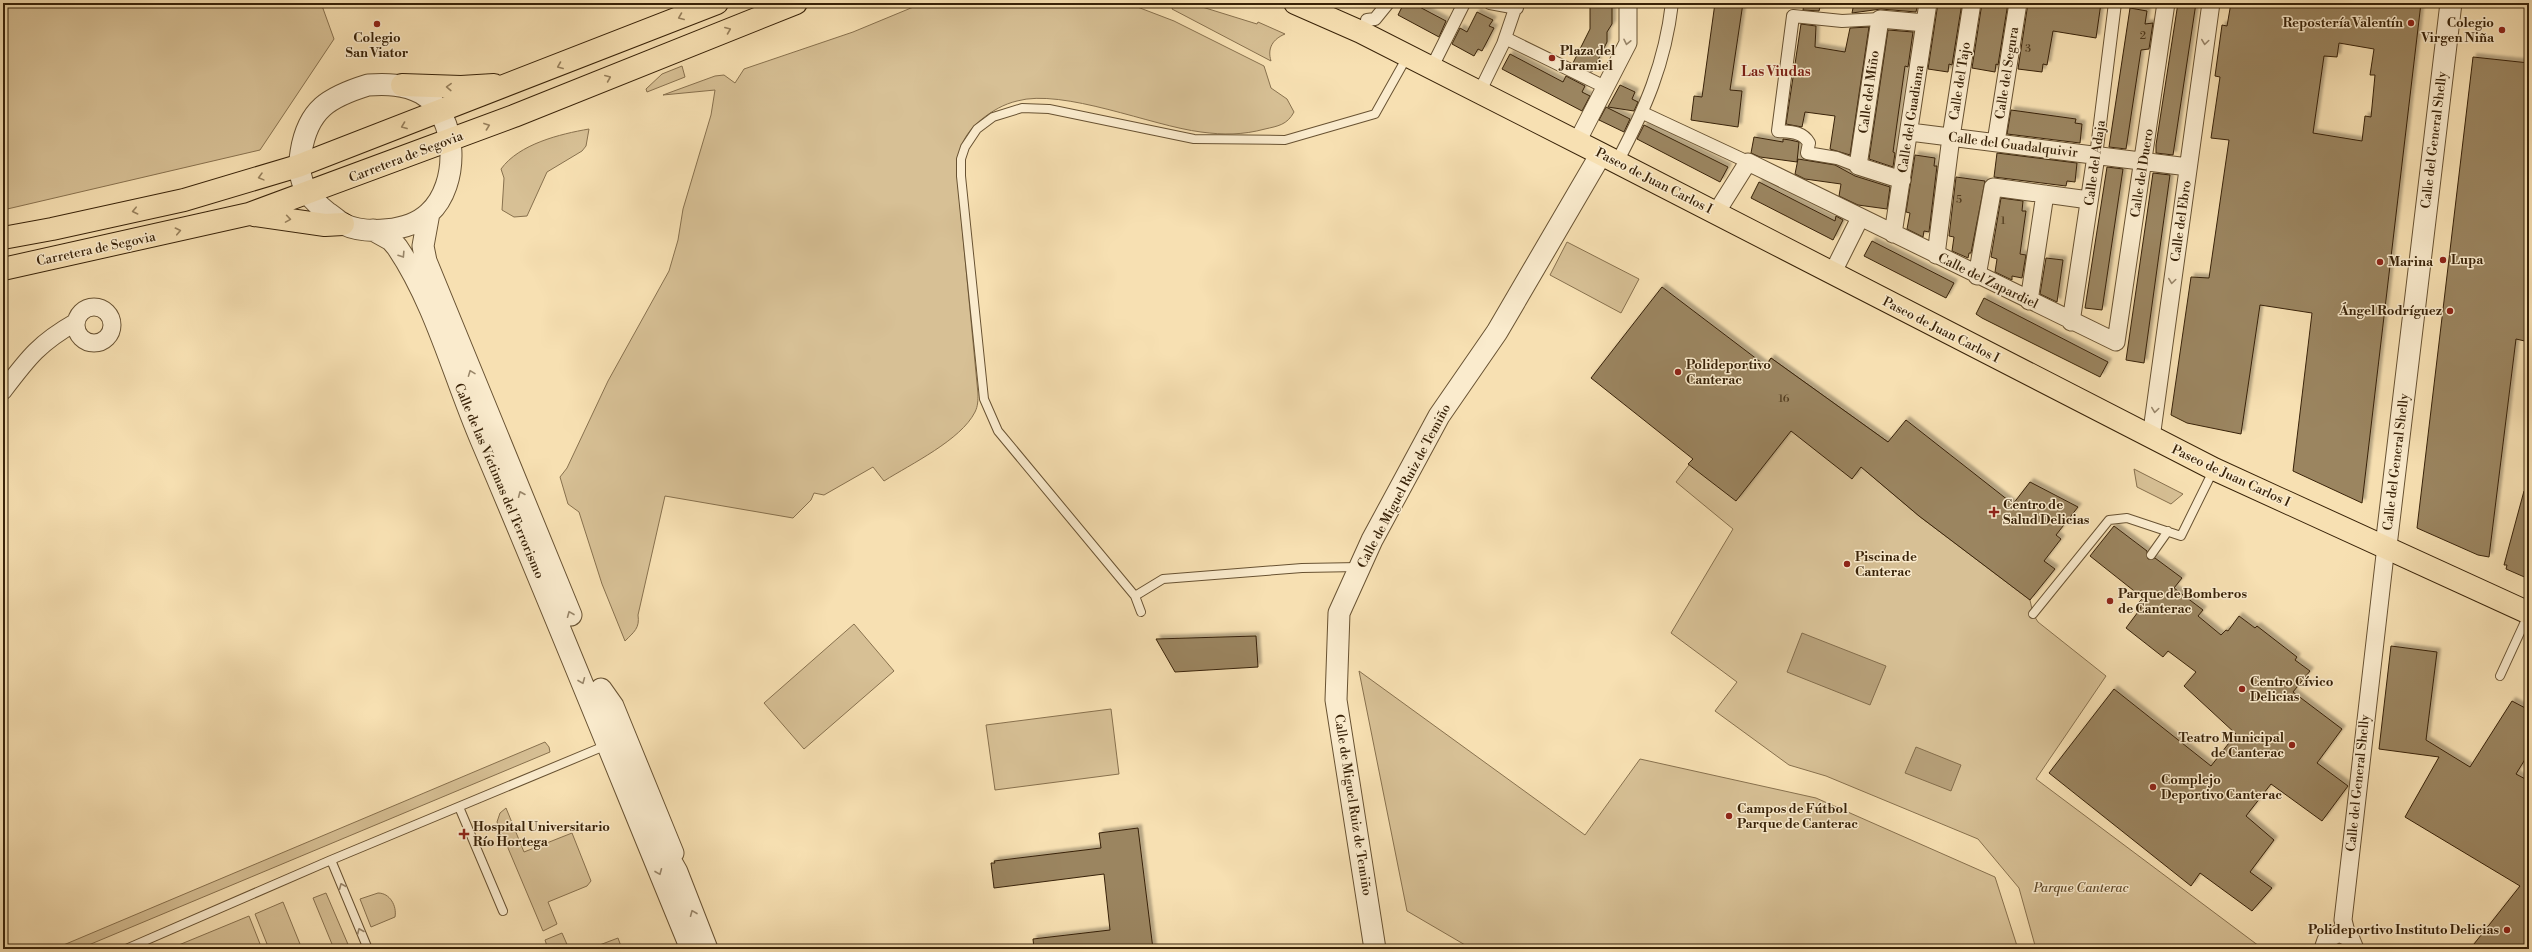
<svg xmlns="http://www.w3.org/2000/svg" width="2532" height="952" font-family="'Libre Bodoni',serif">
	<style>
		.green { fill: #d7c095; stroke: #88714e }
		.water { fill: #b69f78; stroke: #846d4b }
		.building { fill: #9b8560; stroke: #382208; fill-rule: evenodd; filter: url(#shadow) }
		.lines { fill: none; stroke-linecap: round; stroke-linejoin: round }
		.service-casing { stroke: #685232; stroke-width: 10 }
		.pedestrian-casing { stroke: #685232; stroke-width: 14 }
		.minor-casing { stroke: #685232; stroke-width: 19 }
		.tertiary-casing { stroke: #685232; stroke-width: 23 }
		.primary-casing { stroke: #382208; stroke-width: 24 }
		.service { stroke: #faebcd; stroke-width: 8 }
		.pedestrian { stroke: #faebcd; stroke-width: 12 }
		.minor { stroke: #faebcd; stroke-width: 17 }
		.tertiary { stroke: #faebcd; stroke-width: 21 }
		.primary { stroke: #f7e0b2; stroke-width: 22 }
		.oneway { stroke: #98815d }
		.oneway2 { stroke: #99866a }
		.poi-dot { fill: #8f2418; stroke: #faebcd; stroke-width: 1.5 }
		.labels { text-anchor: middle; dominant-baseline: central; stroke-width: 3; stroke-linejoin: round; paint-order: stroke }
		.number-label { font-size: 11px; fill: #513b1e }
		.poi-label { font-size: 13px; font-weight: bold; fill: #382208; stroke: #faebcd; text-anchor: start }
		.street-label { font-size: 13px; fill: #382208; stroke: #faebcd }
		.park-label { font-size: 13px; font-style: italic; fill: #604a2b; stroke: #faebcd }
		.neighbourhood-label { font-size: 14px; font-weight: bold; fill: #7a1f14; stroke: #faebcd }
	</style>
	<defs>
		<filter id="shadow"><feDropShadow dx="3.5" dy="-3.5" stdDeviation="1" flood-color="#0004"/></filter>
	</defs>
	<rect width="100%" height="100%" fill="#f7e0b2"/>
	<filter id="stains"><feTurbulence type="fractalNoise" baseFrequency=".005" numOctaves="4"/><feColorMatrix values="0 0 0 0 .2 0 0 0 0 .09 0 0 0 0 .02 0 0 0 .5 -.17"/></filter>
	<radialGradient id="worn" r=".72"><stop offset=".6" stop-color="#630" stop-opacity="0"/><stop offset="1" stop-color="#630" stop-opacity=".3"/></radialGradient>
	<path class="green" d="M3,3H321L334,39L260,150L3,210Z
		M923,3H1127L1174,21L1264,66L1271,88L1287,99L1294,112C1287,125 1278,126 1265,129C1243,135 1223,135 1201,132C1152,126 1063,88 1017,101C1004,104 992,111 982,119C963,134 957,151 957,174L978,394C978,400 978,406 975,412C961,440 911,464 884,481L873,467L824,495L814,493L811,500L793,518L665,496L638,615C640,628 634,632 625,641L602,584L579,512L568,504L560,477L567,468L608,381L669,271L678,240L683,209L711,115L715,90L663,95L715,76L724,75L735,83L744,69L853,32Z
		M1174,3H1199V6L1257,24L1258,22L1285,34C1273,39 1267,48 1271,61L1172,9Z
		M682,66L685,77L647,92L646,89L662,74Z
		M589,129L586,146L582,151L547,172L527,216L514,217L502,210L504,178L501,169C519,144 560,134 589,129Z
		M1567,242L1639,279L1621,313L1550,275Z
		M1771,358L1888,442L1866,471L1919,516L2030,600L2033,614L2038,622L2106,676L2036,779L2263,949H2036L2019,888L1978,839L1826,776L1789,765L1715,711L1737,682L1671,633L1733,529L1676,482Z
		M2134,469L2183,494L2171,504L2137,487Z
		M854,624L894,671L804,749L764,703Z
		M1359,671L1585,835L1640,759L1816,798L1995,877L2018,949H1472L1407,911Z
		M1111,709L1119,774L995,790L986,725Z
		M545,742L549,747L550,752L79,949H54Z
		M506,808L524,852L572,833L591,881L587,886L548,902L557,924L543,931L497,822L500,813Z
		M326,893L350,949H334L313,898Z
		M378,893C390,893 397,906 395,917L371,927L360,899Z
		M283,902L302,949H269L255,914Z
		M249,916L262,949H169Z
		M562,933L569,949H548L545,940Z
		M618,938L622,949H589Z"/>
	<path class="water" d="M1802,633L1886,666L1870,705L1787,672Z
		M1916,747L1961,765L1951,791L1905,773Z"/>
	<path class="building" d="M1404,3H1412L1446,21L1439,37L1398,15Z
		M1590,3H1612V24L1607,32V42L1592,72L1573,63L1590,29Z
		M1715,3H1743L1730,90L1742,91L1738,127L1691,120L1694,96L1702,97Z
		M1804,3H1821L1819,11L1803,10Z
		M1854,3H1918L1916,12L1881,9L1852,13Z
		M1938,3H1962L1952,65L1949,64L1948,72L1928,69Z
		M1982,3H2008L1998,65L1996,64L1995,72L1972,68Z
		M2028,3H2101L2096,38L2053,31L2047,65L2043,64L2042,72L2018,69Z
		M2178,3H2196L2173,155L2156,153V145Z
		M2231,3H2421L2362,503L2293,471L2312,313L2260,305L2241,434L2187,423L2171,415L2191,277L2209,278L2229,140L2211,138L2220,77L2215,76L2222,25L2227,26ZM2339,43L2374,49L2370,75H2375L2371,117L2365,116L2362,141L2313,133L2324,56L2337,57Z
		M2130,8L2147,11L2145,24L2153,23L2149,49L2141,50L2126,149L2109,147Z
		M1477,12L1493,20L1489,26L1494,28L1482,51L1478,49L1474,56L1452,44L1460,28L1467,32Z
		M1801,24L1816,26L1815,47L1845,52L1850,28L1869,27L1850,155L1830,149L1835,116L1805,112L1802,127L1786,124Z
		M1888,30L1913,32L1908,67L1905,66L1893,152L1895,153L1893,167L1869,159Z
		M1510,54L1563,82L1566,76L1585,86L1582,92L1590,96L1582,111L1502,69Z
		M2473,57L2529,63V342L2516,339L2489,557L2478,555L2417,528Z
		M1620,85L1635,92L1632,99L1638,102L1634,111L1608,107Z
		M1606,107L1630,119L1624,132L1599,120Z
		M2011,110L2076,119L2075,123L2082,124L2080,143L2007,134Z
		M1644,125L1728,167L1720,182L1637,139Z
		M1754,137L1783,142V139L1790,140L1799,142L1797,162L1760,157L1751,153Z
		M1997,153L2077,163L2075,182L2067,181L2066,186L1994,177Z
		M1915,155L1935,158L1934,166H1937L1929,232L1924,231L1923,237L1907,229L1910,213L1906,212Z
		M1798,159L1835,165L1855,176L1890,187L1887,209L1858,205L1839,196L1841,184L1805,179L1795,174Z
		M2107,167L2123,169L2102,310L2085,308Z
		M2153,173L2170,175L2144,363L2126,360Z
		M1956,177L1985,181L1971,253H1969L1968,258L1952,251L1954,237L1949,236Z
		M1759,182L1835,221L1836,216L1843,220L1833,240L1751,198Z
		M2001,198L2023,201L2022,211H2026L2020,254L2026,255L2022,278L2012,276V280L1995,272L1997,259L1991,257Z
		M1872,241L1954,283L1946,298L1864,256Z
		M2046,258L2063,260L2057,302L2040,294Z
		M1662,287L1766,366L1771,358L1888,442L1906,420L2013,504L2030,482L2078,507L2056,535L2061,539L2044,561L2055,569L2030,600L1919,516L1861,467L1852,479L1791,431L1736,501L1688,464L1693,459L1591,378Z
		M1984,298L2108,362L2100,377L1982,318L1976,314Z
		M2524,491L2529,492V579L2506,569L2507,565H2504Z
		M2114,526L2147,551L2148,559L2155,558L2182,578L2174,588L2203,610L2198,616L2221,635L2226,630L2228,631L2239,616L2255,628L2257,626L2297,657L2295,660L2310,671L2293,692L2342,729L2317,763L2348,786L2322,821L2271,784L2246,816L2274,840L2250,872L2272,888L2252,911L2200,873L2191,886L2049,773L2114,689L2211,766L2236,734L2184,686L2196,672L2168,651L2163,657L2126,628L2141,608L2137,604L2143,598L2090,556Z
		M1256,636L1258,667L1175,672L1156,639Z
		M2391,646L2437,652L2426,740L2470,767L2512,701L2529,710V753L2516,774L2529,781V949H2470L2520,886L2405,817L2439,757L2379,749Z
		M1138,828L1153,949H1034L1033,939L1110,930L1104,874L994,888L991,863H995L994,861L1101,848L1099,833Z"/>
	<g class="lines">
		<g class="service-casing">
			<path id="service" d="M2151,555L2168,531
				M1135,596L1163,579L1302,568L1359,567
				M1141,612L1135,596L998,431L984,399L961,176V159L965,147L977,129L993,117L1022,108L1049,109L1194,139L1285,140L1375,114L1407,57
				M2033,614L2109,520L2127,518L2181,536L2214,469
				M2500,676L2529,613
				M459,807L503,911
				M331,860L368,949
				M126,949L331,860L607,745"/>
		</g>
		<g class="pedestrian-casing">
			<path id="pedestrian" d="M1490,3L1517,8
				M1367,20L1375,19L1388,3
				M1505,38L1605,87
				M1431,69L1464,3
				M1479,93L1503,44L1517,3
				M1643,113L1748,162
				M2096,156L2115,3
				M1617,162C1645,109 1665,64 1672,3
				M1858,166L1837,158L1807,153L1809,143C1802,131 1790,132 1778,131L1793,16L1842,21L1880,19"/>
		</g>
		<g class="minor-casing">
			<path id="minor" d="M1910,132L2188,167
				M1577,142L1628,43V3
				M1996,142L2018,3
				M1902,180L1858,166L1880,19L1925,23
				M1716,213L1748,162L2116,342L2166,3
				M1893,234L1928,3
				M1936,255L1951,137L1972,3
				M1832,274L1860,218
				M1977,276L1993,187L2089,200
				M2029,301L2045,194
				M76 325a18 18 0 1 1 36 0a18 18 0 1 1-36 0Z
				M2071,322L2096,156
				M3,391C28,358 39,343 76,322
				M2151,438L2211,3
				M2347,936L2343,920L2386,546
				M2323,949L2326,940L2339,933L2351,939L2355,949"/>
		</g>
		<g class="tertiary-casing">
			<path id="tertiary" d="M368,85C387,84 404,84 421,93C459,115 460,185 429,213C409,232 366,235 343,224C338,221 333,216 328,213C306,196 296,180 301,152C308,109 329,97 368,85Z
				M429,213L423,246L426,261L571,615
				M373,230L391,240L397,247C435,303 454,377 481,440C553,609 621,779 691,949
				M2386,546L2451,3
				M601,689L613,706L673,853
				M659,840L677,872L707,949
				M1375,949L1336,700L1339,613L1372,540L1439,416L1497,332L1601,154"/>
		</g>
		<g class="primary-casing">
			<path id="primary" d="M1295,3L1361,32L1601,154L2214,469L2529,613
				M402,85L461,87L494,85
				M254,215L325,225L343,224
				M3,238L52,229L184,200L298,166L717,3
				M3,269L249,214L514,116L796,3"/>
		</g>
		<use href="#service" class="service"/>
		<use href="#pedestrian" class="pedestrian"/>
		<use href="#minor" class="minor"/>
		<use href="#tertiary" class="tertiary"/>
		<use href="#primary" class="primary"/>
	</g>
	<defs><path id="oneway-chevron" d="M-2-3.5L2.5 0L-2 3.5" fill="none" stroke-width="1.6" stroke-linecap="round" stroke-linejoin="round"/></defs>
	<g class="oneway">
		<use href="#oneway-chevron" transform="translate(681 17) rotate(158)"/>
		<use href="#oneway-chevron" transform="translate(728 30) rotate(-22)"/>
		<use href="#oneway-chevron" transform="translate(560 66) rotate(158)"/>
		<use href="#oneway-chevron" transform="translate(608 78) rotate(-23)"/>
		<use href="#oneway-chevron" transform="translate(449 87) rotate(-178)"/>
		<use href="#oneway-chevron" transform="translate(404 126) rotate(159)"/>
		<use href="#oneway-chevron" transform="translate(487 126) rotate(-20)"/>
		<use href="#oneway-chevron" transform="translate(261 177) rotate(165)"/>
		<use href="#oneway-chevron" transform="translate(135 211) rotate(167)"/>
		<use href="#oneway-chevron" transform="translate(288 219) rotate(9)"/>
		<use href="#oneway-chevron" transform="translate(178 231) rotate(-12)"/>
	</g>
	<g class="oneway2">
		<use href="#oneway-chevron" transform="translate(1627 42) rotate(102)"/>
		<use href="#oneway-chevron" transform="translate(2205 42) rotate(98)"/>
		<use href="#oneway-chevron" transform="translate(402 255) rotate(57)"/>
		<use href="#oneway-chevron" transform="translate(2172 281) rotate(98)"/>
		<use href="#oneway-chevron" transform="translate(471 373) rotate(-111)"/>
		<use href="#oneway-chevron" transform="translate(2155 410) rotate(98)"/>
		<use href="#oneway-chevron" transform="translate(521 494) rotate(-113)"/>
		<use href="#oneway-chevron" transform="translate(570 614) rotate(-112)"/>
		<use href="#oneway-chevron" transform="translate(582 681) rotate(68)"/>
		<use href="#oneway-chevron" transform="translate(659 872) rotate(68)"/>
		<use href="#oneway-chevron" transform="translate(342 886) rotate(-113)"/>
		<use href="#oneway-chevron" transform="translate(693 913) rotate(-112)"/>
		<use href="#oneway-chevron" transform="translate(360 931) rotate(-113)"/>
	</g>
	<g class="poi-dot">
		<circle cx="2411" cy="23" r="4"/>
		<circle cx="377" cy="24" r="4"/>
		<circle cx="2502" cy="30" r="4"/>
		<circle cx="1552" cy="58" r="4"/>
		<circle cx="2443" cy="260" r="4"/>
		<circle cx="2380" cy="262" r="4"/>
		<circle cx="2450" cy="311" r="4"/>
		<circle cx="1678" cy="372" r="4"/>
		<path d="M1992 506h4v4h4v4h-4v4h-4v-4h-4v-4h4z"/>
		<circle cx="1847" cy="564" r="4"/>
		<circle cx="2110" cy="601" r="4"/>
		<circle cx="2242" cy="689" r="4"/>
		<circle cx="2292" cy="745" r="4"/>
		<circle cx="2153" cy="787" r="4"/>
		<circle cx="1729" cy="816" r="4"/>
		<path d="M462 828h4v4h4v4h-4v4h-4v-4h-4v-4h4z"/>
		<circle cx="2507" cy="930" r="4"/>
	</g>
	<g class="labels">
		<g class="number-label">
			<text x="2143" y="36">2</text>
			<text x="2028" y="49">3</text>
			<text x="1959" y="200">5</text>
			<text x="2003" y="221">1</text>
			<text x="1784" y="399">16</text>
		</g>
		<g class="poi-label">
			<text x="2403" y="23" text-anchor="end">Repostería Valentín</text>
			<text x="2494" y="23" text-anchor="end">Colegio<tspan x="2494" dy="15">Virgen Niña</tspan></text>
			<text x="377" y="38" text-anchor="middle">Colegio<tspan x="377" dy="15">San Viator</tspan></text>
			<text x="1560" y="51">Plaza del<tspan x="1560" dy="15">Jaramiel</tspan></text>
			<text x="2451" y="260">Lupa</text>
			<text x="2388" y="262">Marina</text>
			<text x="2442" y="311" text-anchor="end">Ángel Rodríguez</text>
			<text x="1686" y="365">Polideportivo<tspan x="1686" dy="15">Canterac</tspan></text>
			<text x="2003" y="505">Centro de<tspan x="2003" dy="15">Salud Delicias</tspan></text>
			<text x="1855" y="557">Piscina de<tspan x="1855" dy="15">Canterac</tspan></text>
			<text x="2118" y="594">Parque de Bomberos<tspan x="2118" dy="15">de Canterac</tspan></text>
			<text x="2250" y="682">Centro Cívico<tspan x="2250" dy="15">Delicias</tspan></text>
			<text x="2284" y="738" text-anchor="end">Teatro Municipal<tspan x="2284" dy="15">de Canterac</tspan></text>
			<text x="2161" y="780">Complejo<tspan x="2161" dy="15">Deportivo Canterac</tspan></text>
			<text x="1737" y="809">Campos de Fútbol<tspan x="1737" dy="15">Parque de Canterac</tspan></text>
			<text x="473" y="827">Hospital Universitario<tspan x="473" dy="15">Río Hortega</tspan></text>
			<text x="2499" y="930" text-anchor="end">Polideportivo Instituto Delicias</text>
		</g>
		<g class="street-label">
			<text transform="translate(2007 73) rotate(-81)">Calle del Segura</text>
			<text transform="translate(1960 81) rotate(-81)">Calle del Tajo</text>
			<text transform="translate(1869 92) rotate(-82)">Calle del Miño</text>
			<text transform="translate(1911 119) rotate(-81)">Calle del Guadiana</text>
			<text transform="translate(2434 140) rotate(-83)">Calle del General Shelly</text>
			<text transform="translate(2013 145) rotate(7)">Calle del Guadalquivir</text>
			<text transform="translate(406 157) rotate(-21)">Carretera de Segovia</text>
			<text transform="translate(2095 163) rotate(-82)">Calle del Adaja</text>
			<text transform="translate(2142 173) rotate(-81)">Calle del Duero</text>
			<text transform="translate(1654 181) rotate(27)">Paseo de Juan Carlos I</text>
			<text transform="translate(2181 221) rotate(-82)">Calle del Ebro</text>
			<text transform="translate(96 249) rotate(-12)">Carretera de Segovia</text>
			<text transform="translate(1988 281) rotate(26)">Calle del Zapardiel</text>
			<text transform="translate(1941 330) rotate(27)">Paseo de Juan Carlos I</text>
			<text transform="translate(2396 462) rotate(-83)">Calle del General Shelly</text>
			<text transform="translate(2231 476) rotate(25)">Paseo de Juan Carlos I</text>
			<text transform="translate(499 481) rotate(67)">Calle de las Víctimas del Terrorismo</text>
			<text transform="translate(1404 486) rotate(-62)">Calle de Miguel Ruiz de Temiño</text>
			<text transform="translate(2358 783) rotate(-84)">Calle del General Shelly</text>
			<text transform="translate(1353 805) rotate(81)">Calle de Miguel Ruiz de Temiño</text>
		</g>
		<g class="park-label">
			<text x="2081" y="888">Parque Canterac</text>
		</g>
		<g class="neighbourhood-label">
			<text x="1776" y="72">Las Viudas</text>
		</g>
	</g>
	<rect width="2532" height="952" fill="none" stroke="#f7e0b2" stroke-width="16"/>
	<rect x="4" y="4" width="2524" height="944" fill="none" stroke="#382208" stroke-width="2"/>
	<rect x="8" y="8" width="2516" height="936" fill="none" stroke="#382208"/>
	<rect width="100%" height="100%" filter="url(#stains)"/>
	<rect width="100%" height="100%" fill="url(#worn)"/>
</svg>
